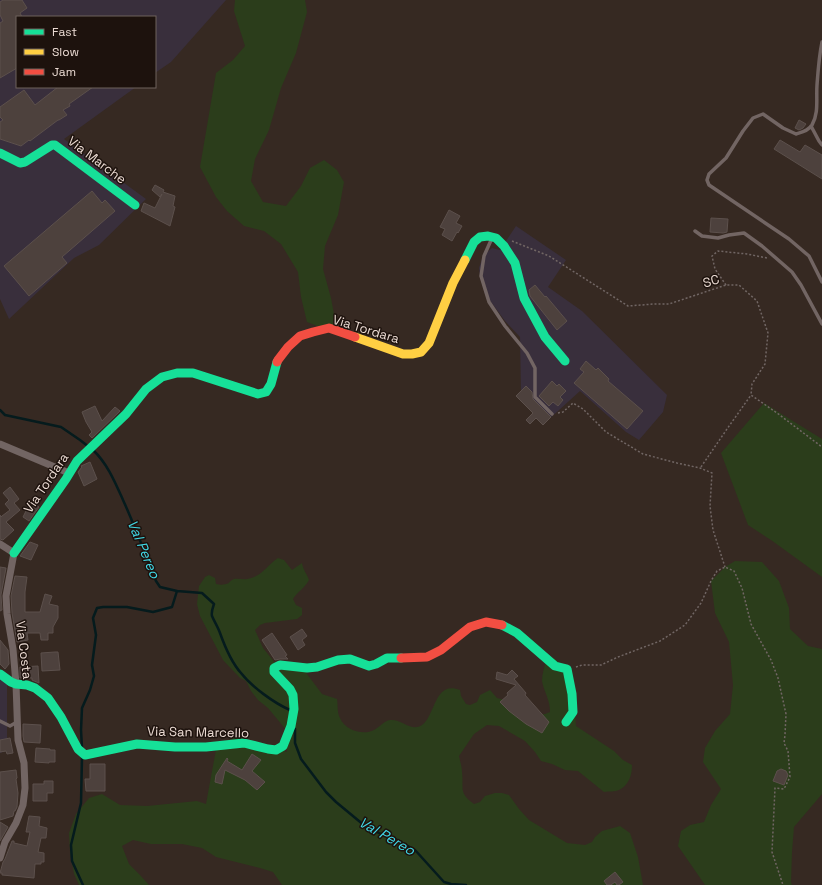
<svg xmlns="http://www.w3.org/2000/svg" width="822" height="885" font-family="'Space Grotesk',sans-serif">
	<style>
		.industrial { fill: #392f3c }
		.green { fill: #2b3d1b }
		.lines { fill: none; stroke-linecap: round; stroke-linejoin: round }
		.stream { stroke: #051b1d; stroke-width: 2.5 }
		.building { fill: #4d413d; stroke: #5c504c }
		.path { stroke: #716664; stroke-width: 1.5; stroke-dasharray: 2 2; stroke-linecap: butt }
		.lane { stroke: #726563; stroke-width: 3.5 }
		.street { stroke: #726563; stroke-width: 7 }
		.fast { stroke: #16e098; stroke-width: 9 }
		.slow { stroke: #ffcf43; stroke-width: 9 }
		.jam { stroke: #f24e42; stroke-width: 9 }
		.labels { text-anchor: middle; dominant-baseline: central; stroke-width: 3; stroke-linejoin: round; paint-order: stroke }
		.street-label { font-size: 13px; fill: #ebdbd3; stroke: #1d120d }
		.water-label { font-size: 14px; font-style: italic; fill: #41d8e6; stroke: #1d120d }
	</style>
	<rect width="100%" height="100%" fill="#362922"/>
	<path class="industrial" d="M0,0H226L171,62L155,73V17H17V87H136L64,139L146,199L99,245L74,258L9,319L0,299Z
		M516,226L566,260L548,287L582,311L667,395L663,412L639,440L626,432L580,391L547,421L521,392L520,337L505,321L485,294L480,276L479,268L482,259L486,253L492,248L500,250Z
		M0,677L7,682V736L8,743L11,749L0,753Z"/>
	<path class="green" d="M235,0H305L307,12L296,53L281,88L269,130L255,159L251,181L263,202L286,206L301,186L310,168L324,160L337,170L344,182L338,215L325,246L323,269L331,298L336,325L320,327L307,322L301,297L298,272L281,244L264,231L244,226L227,211L216,197L200,167L216,73L233,60L245,46L234,11Z
		M764,403L822,439V577L771,540L748,525L721,453Z
		M278,558L284,560L292,570L302,563C303,570 307,574 309,580C305,588 297,592 293,599L296,605L302,608V615L297,619L265,623L260,625L255,630L263,648L280,669L301,666L322,694L337,699C338,705 337,713 340,718C345,730 363,736 374,730C380,727 385,719 392,720C402,720 412,732 422,725C436,715 434,680 460,690L461,696L466,704L470,705L477,702L480,695L490,690L497,698L508,701L534,715L545,714L550,712C550,699 544,692 542,681C542,674 544,668 546,662L554,658L572,674L576,726L614,751L623,760L632,765C632,775 629,785 619,790C615,792 608,791 604,792L578,771L565,770L552,764L541,761L535,752L525,741L499,726L487,725L474,734L459,756C460,761 462,767 462,772C464,789 458,792 474,804L480,802L485,796L495,793H502L509,795L519,809L529,820L567,843L585,845L592,842L595,837L602,831L620,826L630,833L638,857L643,885H282L273,872L260,868L216,857L202,848L182,844H151L133,840L122,846L129,864L140,875L149,885H79L74,874L70,851L69,833L76,814L89,798L102,794L120,805L147,806L197,801L206,804L217,744L237,737L287,752V731L268,708L258,700L251,691L246,681L240,678L223,660L200,616L197,604L199,586L205,577L209,575L215,578L216,584C221,585 224,585 229,583C229,582 233,579 234,579C238,578 243,580 247,579C263,576 266,566 278,558Z
		M735,561L762,562L779,581L789,608L790,629L808,646L822,649V794L794,827L792,852L791,882L792,885H705L678,846L681,831L690,825L704,822L711,805L721,789L703,762L705,748L715,731L730,714L733,685L729,642L715,613L711,581L725,567Z"/>
	<g class="lines">
		<path class="stream" d="M0,410L5,415L61,427L80,440L89,447
			M93,450C107,463 115,482 123,500C135,526 145,554 156,581L160,587L177,591L202,593L214,604C213,607 211,612 212,616C214,621 218,627 220,633C225,647 231,662 241,673C252,687 274,703 290,710
			M295,729V743L301,759L326,792L336,802L365,826L381,834L390,836L415,850L444,882L451,884L466,885
			M82,748L81,730L82,708L90,690L94,676L92,665L96,635L93,618L97,608L103,607H127L153,612L172,607L177,591
			M82,757L81,803L71,845L72,861L83,885"/>
	</g>
	<path class="building" d="M3,0H22L27,8L20,13L22,17H17V68L0,78V23L3,21L0,15V2Z
		M58,87H93L69,104L70,106L63,110L67,115L59,120H58L30,141L29,140L21,146L0,139V122L3,120L0,117V107L24,90L35,105Z
		M799,120L806,124L803,128L799,130L795,128Z
		M780,140L800,152L805,145L822,155V179L774,149Z
		M155,185L164,190L163,192L175,196L173,206L175,207L170,226L141,211L144,203L155,208L162,194L160,197L152,190Z
		M92,191L102,203L105,200L115,211L62,257L67,263L29,296L4,266Z
		M449,210L460,216L456,223L462,226L458,233L457,232L452,241L442,235L445,229L440,227Z
		M711,218L728,219L727,232L723,233L710,232Z
		M535,285L545,297L546,296L567,321L557,330L530,296L529,290Z
		M586,361L596,370L598,368L609,379L608,381L643,411L627,429L574,383L584,372L580,369Z
		M552,381L557,386L559,384L566,391L560,397L563,400L558,406L553,402L549,406L539,396Z
		M526,386L532,392L533,399L551,417L543,425L536,418L530,424L526,420L533,413L516,396Z
		M95,406L102,421L115,407L120,411L92,438L89,435L92,432L86,422L82,412Z
		M90,462L97,479L84,486L78,472L82,467L81,466Z
		M10,487L19,499L14,503L20,510L6,522L14,530L3,540L0,539V515L1,517L2,516L10,510L5,504L9,500L3,493Z
		M35,504L39,507L29,521L23,517L28,507L31,509Z
		M30,542L38,545L31,560L20,556Z
		M0,567L6,568L1,595L2,610L0,611Z
		M15,576L27,577L25,592V612H40L45,594L52,596L49,604L58,606V618L53,627V633H48V640H41L40,633H27L28,640L17,642L12,613L11,596Z
		M302,629L307,636L302,640L305,645L298,650L290,637Z
		M272,633L287,655L285,656L288,659H280L275,660L262,640Z
		M0,640L8,650L9,664L5,669L0,664Z
		M55,652H58L60,670L42,671L41,653Z
		M38,666L39,683L32,680V678H20V667Z
		M512,670L518,676L514,679L526,693L525,695L549,722L542,733L526,724L509,711L500,702L508,695L507,693L516,685L496,679L497,672L507,675Z
		M23,724L41,725L40,743L24,742L23,736Z
		M10,738L13,753L7,754L6,751L0,752V740Z
		M36,748L50,749V750H55V762H49V763L35,762Z
		M252,754L261,760L252,771L265,782L257,790L245,780L225,770L222,784L215,782L216,775L227,758L228,759L227,761L242,770Z
		M90,764H105V791H86L85,779H90Z
		M781,769L786,771L788,775L784,785L773,781L777,771Z
		M16,770L17,778L16,779L18,793L17,807L15,811H14L13,816L0,820V772Z
		M44,781H53V793H47V801H33V784H44Z
		M29,816L40,817L39,826L47,828L46,838H41L38,852L44,853V862H41V864H35L34,878L2,875V873H0L3,862L5,859L12,841H14V843L27,846L30,832H26Z
		M0,822L8,827L0,841Z
		M615,872L623,882L619,885H617L615,882L611,885H607L604,881Z"/>
	<g class="lines">
		<path class="path" d="M512,241L549,256L628,306L654,304H669L726,285H739L757,301L768,333L765,364L752,384L751,395L777,413L822,447
			M726,285L715,269L712,256L718,251L747,254L767,258
			M558,413L563,412L573,403L583,409L606,432L643,454L677,463L700,468L712,473L710,506L713,530L725,567
			M701,467L727,429L751,395
			M576,667L582,665H601L618,657L660,641L685,625L701,603L711,581L717,571L725,567L734,571L742,588L751,624L771,660L778,678L786,714L785,735L784,743L788,751L790,777L784,789L775,788L772,852L783,885"/>
		<path class="lane" d="M822,42C819,56 818,71 817,85C816,99 819,113 812,125C808,131 802,132 796,134L783,128L763,114L753,118L743,131L726,158L709,174L707,180L709,185L789,239L809,256L822,282
			M811,126L819,141L822,145
			M695,231L702,236L718,238L729,235L744,233L762,246L792,272L801,285L822,324
			M492,238L484,256L481,276L489,302L505,326L527,353L535,368V397L552,414
			M0,721L10,726L17,722"/>
		<path class="street" d="M0,444L69,473
			M0,544L14,553L6,596L7,614L13,649L16,684L18,740L24,763L25,788L23,805L16,823L5,842L0,858"/>
		<path class="fast" d="M0,153L20,163L25,162L52,145H55L135,205
			M465,260L474,242L480,237L488,236L496,238L504,246L515,263L524,298L545,337L565,361
			M14,553L66,479L77,461L126,414L146,389L162,377L177,373H193L258,394L266,392L271,384L277,362
			M502,625L517,633L555,666L567,669L572,694L573,712L566,722
			M0,674L11,682L16,684L27,685L35,688L48,698L61,717L78,749L85,755L137,744L175,747H206L244,743L268,749L276,750L283,746L291,726L294,709L293,695L290,689L274,672V668L280,665L307,668L317,667L338,660L350,659L369,666L376,664L387,658H401"/>
		<path class="slow" d="M355,337L403,354H412L421,352L429,343L453,283L465,260"/>
		<path class="jam" d="M277,362L278,360L288,347L300,336L313,332L329,328L355,337
			M401,658L427,657L441,650L470,627L486,622L502,625"/>
	</g>
	<g class="labels">
		<g class="street-label">
			<text transform="translate(97 160) rotate(37)">Via Marche</text>
			<text transform="translate(711 281) rotate(-17)">SC</text>
			<text transform="translate(366 329) rotate(17)">Via Tordara</text>
			<text transform="translate(46 483) rotate(-56)">Via Tordara</text>
			<text transform="translate(24 650) rotate(83)">Via Costa</text>
			<text transform="translate(198 732) rotate(1)">Via San Marcello</text>
		</g>
		<g class="water-label">
			<text transform="translate(144 549) rotate(67)">Val Pereo</text>
			<text transform="translate(387 836) rotate(30)">Val Pereo</text>
		</g>
	</g>
	<rect x="16" y="16" width="140" height="72" fill="#1d120d" stroke="#6f625c"/>
	<rect x="24" y="29" width="20" height="6" fill="#16e098" stroke="#6f625c"/>
	<text x="52" y="36" font-size="12" fill="#ebdbd3">Fast</text>
	<rect x="24" y="49" width="20" height="6" fill="#ffcf43" stroke="#6f625c"/>
	<text x="52" y="56" font-size="12" fill="#ebdbd3">Slow</text>
	<rect x="24" y="69" width="20" height="6" fill="#f24e42" stroke="#6f625c"/>
	<text x="52" y="76" font-size="12" fill="#ebdbd3">Jam</text>
</svg>
